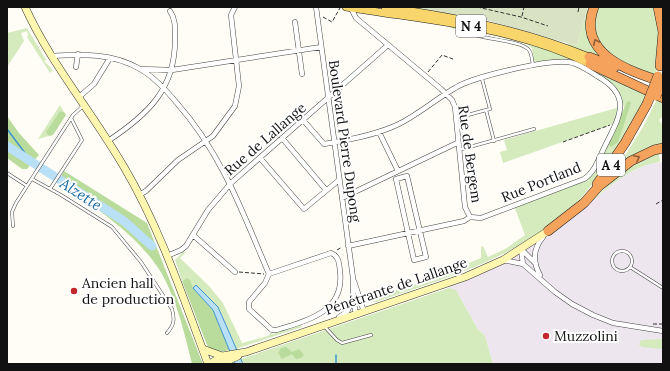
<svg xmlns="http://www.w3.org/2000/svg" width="670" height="371" font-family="Lora,serif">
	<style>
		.industrial { fill: #eee6ef }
		.green { fill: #d5ebbd }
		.forest { fill: #b9dc9c }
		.cemetery { fill: #d9e3c4 }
		.water { fill: #b9e0f7; stroke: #3f96cf }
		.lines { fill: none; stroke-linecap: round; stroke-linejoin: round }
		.stream { stroke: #3f96cf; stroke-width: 1.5 }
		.river { stroke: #b9e0f7; stroke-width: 9 }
		.service-casing { stroke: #444; stroke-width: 3.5 }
		.minor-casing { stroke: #444; stroke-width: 5.5 }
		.secondary-casing { stroke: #333; stroke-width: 8 }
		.primary-casing { stroke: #222; stroke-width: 8 }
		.motorway-casing { stroke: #222; stroke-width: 10 }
		.path { stroke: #333; stroke-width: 1; stroke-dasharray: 4 2; stroke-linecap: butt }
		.service { stroke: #fff; stroke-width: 2.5 }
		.minor { stroke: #fff; stroke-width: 4.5 }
		.secondary { stroke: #fff6b0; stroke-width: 7 }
		.primary { stroke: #f9d66b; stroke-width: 7 }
		.motorway { stroke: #f5a25d; stroke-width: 9 }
		.motorway-bridge-casing { stroke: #222; stroke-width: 10; stroke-linecap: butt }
		.motorway-bridge { stroke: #f5a25d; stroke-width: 9 }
		.oneway { stroke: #8e613b }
		.poi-dot { fill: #c4262e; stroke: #fff; stroke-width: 1.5 }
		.labels { text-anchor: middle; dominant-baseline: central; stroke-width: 4; stroke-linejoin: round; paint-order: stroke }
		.shield { fill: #fff; stroke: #585858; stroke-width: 1 }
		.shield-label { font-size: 13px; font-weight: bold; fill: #111 }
		.street-label { font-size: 14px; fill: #111; stroke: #fff }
		.poi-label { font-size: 14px; fill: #111; stroke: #fff; text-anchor: start }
		.water-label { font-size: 15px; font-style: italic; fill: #1768a6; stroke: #fff }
	</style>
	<rect width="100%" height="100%" fill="#fffdf5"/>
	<path class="industrial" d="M663,162V364H493L485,336L477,328L456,290L449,288L447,284L487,267L589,203L623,176L648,164Z"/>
	<path class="green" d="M588,7H591L588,18L605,59L567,46L568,43L577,46Z
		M597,7H655C660,30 663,52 655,75C629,70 593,52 595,22C595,17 595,12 597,7Z
		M447,22L565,53L646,94C638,115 626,133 614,152C603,168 593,185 580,199C525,256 449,277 376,302H369L366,300L452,272V270L481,258V247L483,246L488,257L505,249L525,235L514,206L590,177L594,174L627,102L624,108L623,104L621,107L616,123L503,163L500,152L507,150L504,140L620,107L615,89L574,63L535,65L532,48L527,44L473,30L470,32L450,28Z
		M27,28L46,60L44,61L53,70L50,73L27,37L28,35L27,31L21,33L24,41L7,67V33Z
		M657,99L663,102V116L659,120L663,126V144L623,164L621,162L643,127Z
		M60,105L64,112L60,111L47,132L49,136L38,139Z
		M663,151L659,155L660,162C631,166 611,186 589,203L632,164Z
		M183,252H186L180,258L209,286L223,303L242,343L268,336L271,333L273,334L301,325L302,327L236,349L218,307L196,285L193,288L187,278L182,281L175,260Z
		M449,288L456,290L477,328L485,336L493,364H243L241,359Z
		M663,339V349L642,347L639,345L641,340Z"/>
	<path class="forest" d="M630,101L631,103L618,142L611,147L608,144L627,102Z
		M60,111L64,112L66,115L53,135L49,136L46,132Z
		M7,116L19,133L39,155L27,169H22L7,158Z
		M64,171L147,223L203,364H192C185,335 177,301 162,274C138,234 95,208 58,182Z
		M187,278L190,280L193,288L213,310L230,350C221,352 214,353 207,345L182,281Z
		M286,347L292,352L299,349L304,355L301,358L296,359L292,354L282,359L278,353L281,348Z"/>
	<path class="cemetery" d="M409,7H588L577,46L486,20Z"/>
	<path class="water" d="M196,285L218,307L243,364H235L213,310L193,288Z"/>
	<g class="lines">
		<path class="stream" d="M7,129L31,161
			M336,355V364"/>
		<path class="river" d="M7,146L124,221L152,246"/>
		<g class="service-casing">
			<path id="service" d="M465,26L464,30C475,40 520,39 529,50C532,54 532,61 533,65
				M482,79L490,109L486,110L494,141
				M457,118L486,110
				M459,150L534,129
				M7,173L27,186
				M32,179L61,195L112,227L141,262L172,309C175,320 174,325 167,333
				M50,189L82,140L71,118
				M13,226L12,212L16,203L73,115L83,106
				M612 261a10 10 0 1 1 20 0a10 10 0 1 1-20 0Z
				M630,267L663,288
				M324,326L337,340L342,343L371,335"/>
		</g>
		<g class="minor-casing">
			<path id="minor" d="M316,7L353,278V299L356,314
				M351,8L356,18L441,89L452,100L455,107L465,207L470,217
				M295,22L302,74
				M52,56C82,54 113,53 140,69C154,77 166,90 176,102C222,154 242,211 269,274L265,283L249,302V309L272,330H277C308,320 345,312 340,271C339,263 339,256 331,253L269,274
				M76,67L78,54
				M140,69L172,70L321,47
				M79,97L94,84L110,58
				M303,120L324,144C349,140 376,135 399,124C419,114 436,99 455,88C472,77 554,57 573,63C581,65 589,71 597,76C633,96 620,116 605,146C599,158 595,172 584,179L481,218L470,217L464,221L348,246
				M379,132L398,171
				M282,138L326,190
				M108,141C147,115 175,90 175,40C175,29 176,20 170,11
				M260,158L304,209L339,180
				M407,176L426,257L414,260L396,179Z
				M139,195L146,191L178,160L213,136L235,106L239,86L231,15L235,7
				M342,198L457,143
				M193,235L235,272
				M521,249L535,263
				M521,249L523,264
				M167,256L181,250L186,246L208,210L231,183L388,45
				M503,260L523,264L555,292L572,304L593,315L613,323L663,331
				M540,275C532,261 533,249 543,237
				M354,281L364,312
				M339,317L347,312L352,301"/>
		</g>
		<g class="secondary-casing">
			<path id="secondary" d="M25,7C51,64 92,112 124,167C160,228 183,297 208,364
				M203,349L222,356
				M210,364L222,356L246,352L465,277L503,260L548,231
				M221,364L238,356"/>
		</g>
		<g class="primary-casing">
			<path id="primary" d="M346,7C429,21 514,26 590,64
				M385,7C458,18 520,29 589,57"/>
		</g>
		<g class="motorway-casing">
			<path id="motorway" d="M594,7C576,54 629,71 663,82
				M658,7L663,32L660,66
				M589,57L615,67
				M590,64L663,98
				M597,184L625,143L647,104
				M548,231L584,203L599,186L631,161L654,150L663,148"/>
		</g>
		<path class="path" d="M477,7L521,17L548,26
			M578,12L579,7
			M522,16L524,7
			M323,17L332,22L340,8
			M428,72L442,55L453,59
			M563,142L610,125
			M656,204L663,200
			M337,250L342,247
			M239,272L264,274
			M653,324H663"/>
		<use href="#service" class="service"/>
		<use href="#minor" class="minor"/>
		<use href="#secondary" class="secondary"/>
		<use href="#primary" class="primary"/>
		<use href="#motorway" class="motorway"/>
		<g class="motorway-bridge-casing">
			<path id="motorway-bridge" d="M656,96L663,81
				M647,104L658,76"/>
		</g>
		<use href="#motorway-bridge" class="motorway-bridge"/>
	</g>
	<defs><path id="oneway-chevron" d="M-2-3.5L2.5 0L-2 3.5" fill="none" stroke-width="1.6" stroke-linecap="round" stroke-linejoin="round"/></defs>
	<g class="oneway">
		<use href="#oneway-chevron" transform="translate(596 42) rotate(-117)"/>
		<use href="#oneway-chevron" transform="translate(637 158) rotate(-27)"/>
	</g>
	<g class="poi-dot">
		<circle cx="74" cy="291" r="4"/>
		<circle cx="546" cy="336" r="4"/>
	</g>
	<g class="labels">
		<g class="shield">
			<rect x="456" y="15" width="30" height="22" rx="3"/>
			<rect x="597" y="154" width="28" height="22" rx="3"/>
		</g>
		<g class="shield-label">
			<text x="471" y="26">N 4</text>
			<text x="611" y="165">A 4</text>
		</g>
		<g class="street-label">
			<text transform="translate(265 139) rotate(-41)">Rue de Lallange</text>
			<text transform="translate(345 141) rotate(82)">Boulevard Pierre Dupong</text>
			<text transform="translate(470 154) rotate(82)">Rue de Bergem</text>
			<text transform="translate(541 182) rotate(-22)">Rue Portland</text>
			<text transform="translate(396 286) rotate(-19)">Pénétrante de Lallange</text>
		</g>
		<g class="poi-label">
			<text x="82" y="283">Ancien hall<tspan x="82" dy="16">de production</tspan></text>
			<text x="554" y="336">Muzzolini</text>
		</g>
		<g class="water-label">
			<text transform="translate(81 194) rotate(33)">Alzette</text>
		</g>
	</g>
	<rect width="670" height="371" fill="none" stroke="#111111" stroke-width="16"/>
</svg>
